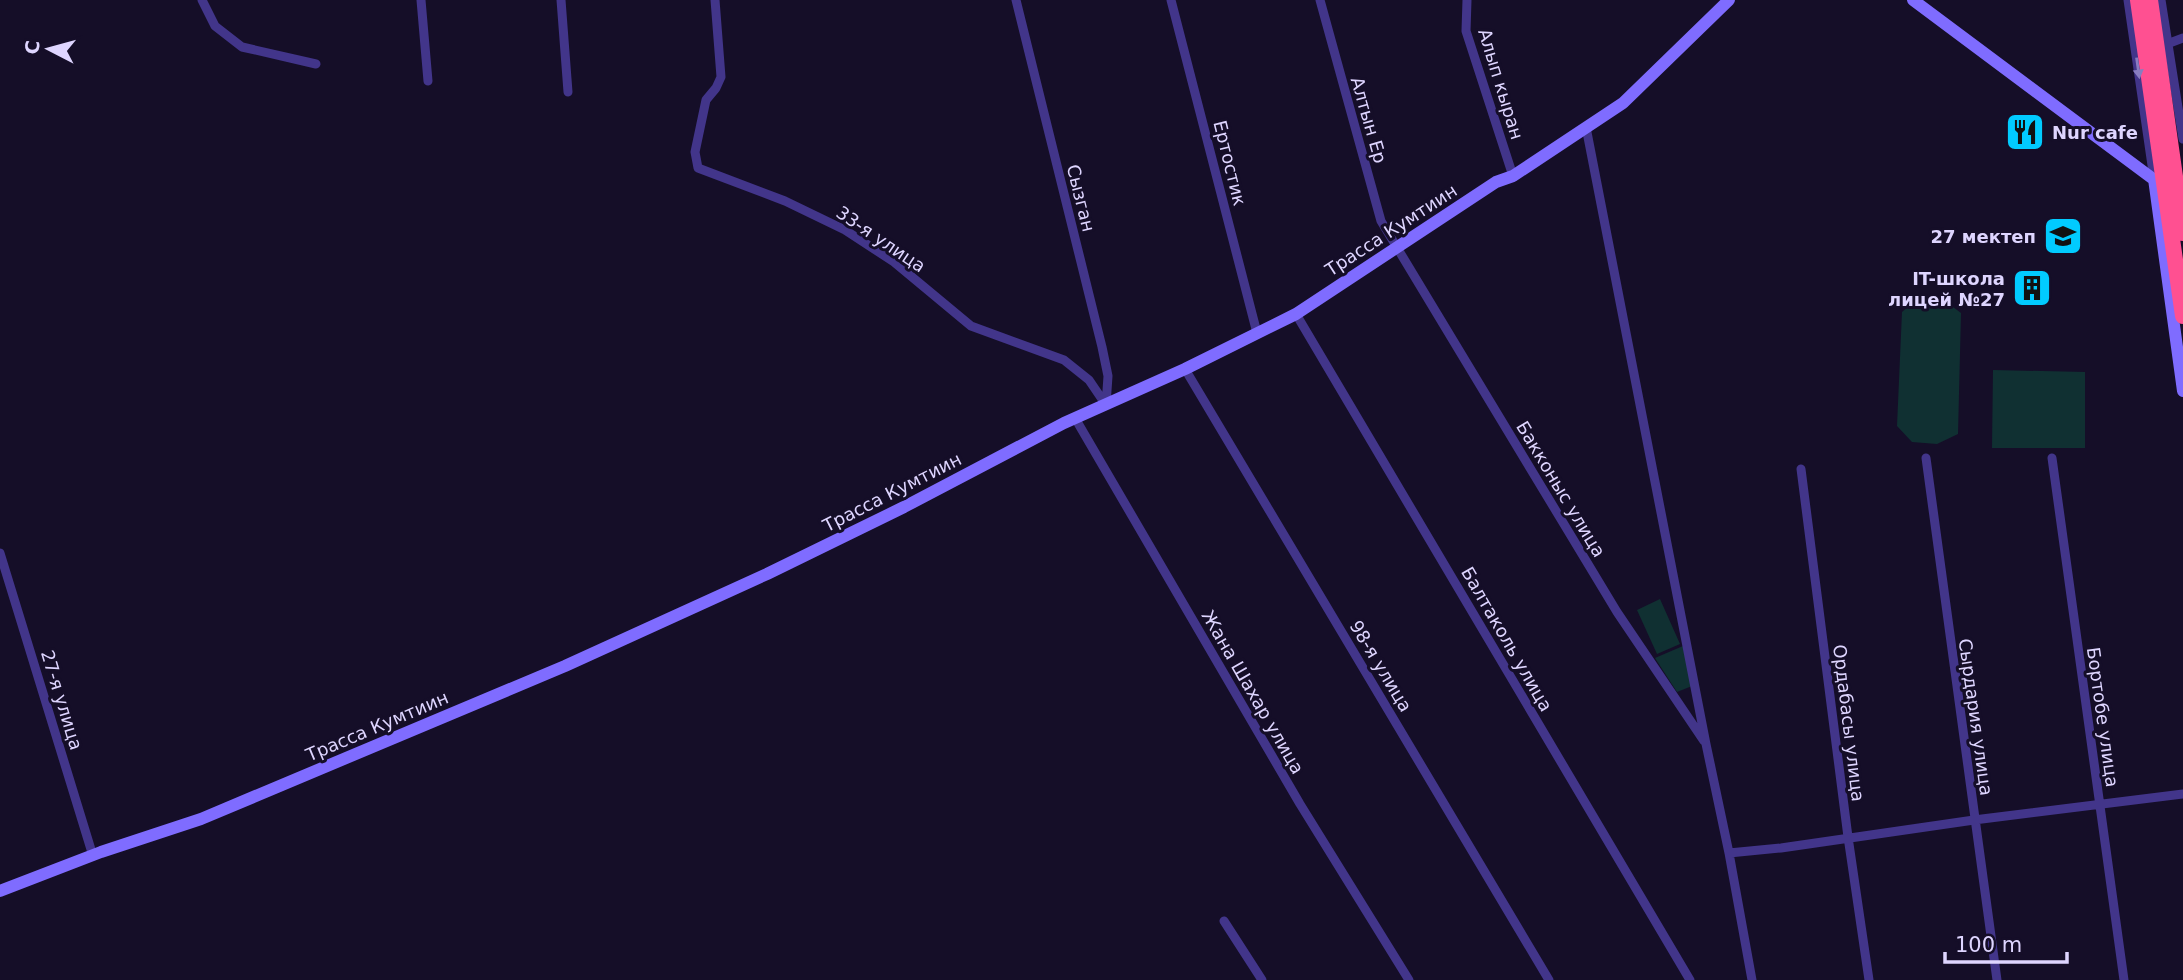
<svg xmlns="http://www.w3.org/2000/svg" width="2183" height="980" font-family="'DejaVu Sans',sans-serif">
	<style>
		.green { fill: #103032 }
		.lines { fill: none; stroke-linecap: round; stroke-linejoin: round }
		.street { stroke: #42358a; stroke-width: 9 }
		.secondary { stroke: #7f6cff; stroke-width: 12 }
		.highway { stroke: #ff5091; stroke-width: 16 }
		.oneway { fill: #887dbf }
		.labels { text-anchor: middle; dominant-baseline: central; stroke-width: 6; stroke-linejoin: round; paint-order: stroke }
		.street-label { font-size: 18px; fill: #ded5ff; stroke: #150e28 }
		.poi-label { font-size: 18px; font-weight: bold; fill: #ded5ff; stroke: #150e28; text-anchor: end }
	</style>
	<rect width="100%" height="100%" fill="#150e28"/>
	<path class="green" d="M1918,298H1941L1961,313L1958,434L1937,444L1912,442L1897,426L1902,312Z
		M1993,370L2085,372V448H1992Z
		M1660,599L1680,644L1657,654L1637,610Z
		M1683,646L1692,686L1677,692L1655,658Z"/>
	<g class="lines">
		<path class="street" d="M202,0L215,26L242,47L316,64
			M421,0L428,81
			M561,0L568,92
			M715,0L721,77L716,88L706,100L695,152L698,168L785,201L845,230L894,262L971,326L1064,360L1089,380L1106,405
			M1016,0L1102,347L1108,376L1106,405
			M1171,0L1257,333
			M1320,0L1381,221L1617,612L1704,741
			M1467,0L1466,31L1513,176
			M2128,0L2154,179
			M2161,0L2183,139
			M2167,44L2183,38
			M1586,127L1706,744L1729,853L1752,980
			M1296,314L1690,980
			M1185,369L1549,980
			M1075,418L1300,804L1409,980
			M1926,458L1997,980
			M2052,458L2124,980
			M1801,469L1848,837L1869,980
			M0,553L93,856
			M1729,853L1781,848L1974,820L2183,794
			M1224,921L1262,980"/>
		<path class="secondary" d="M1913,0L2168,190
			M2154,179L2183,391
			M0,891L101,852L201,819L565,666L767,574L904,507L1064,423L1185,369L1296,314L1496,182L1513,176L1623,103L1729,0"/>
		<path class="highway" d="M2138,0L2183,316
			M2150,0L2183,233"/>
	</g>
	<defs><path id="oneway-solid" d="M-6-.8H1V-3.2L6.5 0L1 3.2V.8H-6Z" transform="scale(1.75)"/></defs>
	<use class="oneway" href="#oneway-solid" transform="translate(2138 68) rotate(82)"/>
	<defs>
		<g id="restaurant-square" transform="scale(2.0125)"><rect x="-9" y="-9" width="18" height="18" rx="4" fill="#01cbff" stroke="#150e28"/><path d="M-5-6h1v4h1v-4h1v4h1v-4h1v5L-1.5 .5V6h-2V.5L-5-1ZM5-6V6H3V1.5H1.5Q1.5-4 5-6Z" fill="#111"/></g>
		<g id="school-square" transform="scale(2.0125)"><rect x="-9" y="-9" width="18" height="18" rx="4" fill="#01cbff" stroke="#150e28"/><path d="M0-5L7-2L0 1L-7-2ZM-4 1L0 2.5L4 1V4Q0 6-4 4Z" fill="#111"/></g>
		<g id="building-square" transform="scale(2.0125)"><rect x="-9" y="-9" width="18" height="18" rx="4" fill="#01cbff" stroke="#150e28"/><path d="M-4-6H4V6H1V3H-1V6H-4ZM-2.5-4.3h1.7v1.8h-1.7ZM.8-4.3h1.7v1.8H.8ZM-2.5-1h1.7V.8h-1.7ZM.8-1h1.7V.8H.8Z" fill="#111"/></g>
	</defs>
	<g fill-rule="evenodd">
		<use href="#restaurant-square" x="2025" y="132"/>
		<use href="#school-square" x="2063" y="236"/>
		<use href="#building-square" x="2032" y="288"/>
	</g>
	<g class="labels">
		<g class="street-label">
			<text transform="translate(1501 84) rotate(73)">Алып кыран</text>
			<text transform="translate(1369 120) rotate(74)">Алтын Ер</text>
			<text transform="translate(1230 163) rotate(76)">Ертостик</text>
			<text transform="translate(1081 198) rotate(76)">Сызган</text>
			<text transform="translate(1391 230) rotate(-33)">Трасса Кумтиин</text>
			<text transform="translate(881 239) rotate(34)">33-я улица</text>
			<text transform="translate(1561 489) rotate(59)">Бакконыс улица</text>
			<text transform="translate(892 492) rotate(-27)">Трасса Кумтиин</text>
			<text transform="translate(1507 639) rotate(60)">Балтаколь улица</text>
			<text transform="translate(1381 666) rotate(59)">98-я улица</text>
			<text transform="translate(1253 692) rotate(60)">Жана Шахар улица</text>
			<text transform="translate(62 700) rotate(73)">27-я улица</text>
			<text transform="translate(1976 717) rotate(82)">Сырдария улица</text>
			<text transform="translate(2103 717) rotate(82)">Бортобе улица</text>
			<text transform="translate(1849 723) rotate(83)">Ордабасы улица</text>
			<text transform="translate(377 726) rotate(-23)">Трасса Кумтиин</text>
		</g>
		<g class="poi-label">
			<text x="2052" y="132" text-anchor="start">Nur cafe</text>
			<text x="2036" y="236">27 мектеп</text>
			<text x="2005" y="278">IT-школа<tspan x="2005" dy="21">лицей №27</tspan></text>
		</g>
	</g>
	<g transform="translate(49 49) rotate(276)" stroke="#150e28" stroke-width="5" paint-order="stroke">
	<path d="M0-5L12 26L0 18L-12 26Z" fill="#ded5ff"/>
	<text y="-10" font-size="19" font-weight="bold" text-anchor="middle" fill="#ded5ff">С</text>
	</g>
	<path d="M1945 952v10h122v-10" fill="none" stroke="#ded5ff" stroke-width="3.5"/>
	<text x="1955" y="952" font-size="21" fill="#ded5ff" stroke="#150e28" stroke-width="5" paint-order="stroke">100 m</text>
</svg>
